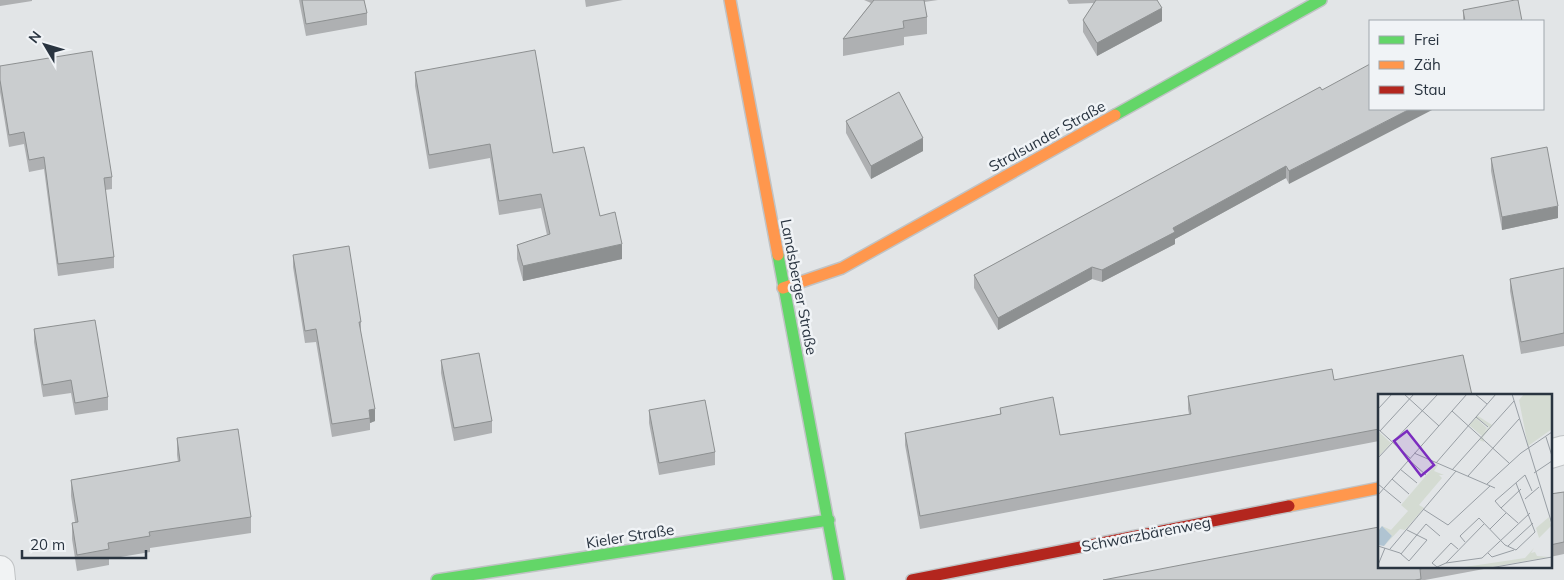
<svg xmlns="http://www.w3.org/2000/svg" width="1564" height="580" font-family="Mulish,sans-serif">
	<style>
		.lines { fill: none; stroke-linecap: round; stroke-linejoin: round }
		.street-casing { stroke: #c0c3c5; stroke-width: 30 }
		.fast-casing { stroke: #c0c3c5; stroke-width: 14 }
		.slow-casing { stroke: #c0c3c5; stroke-width: 14 }
		.jam-casing { stroke: #c0c3c5; stroke-width: 14 }
		.street { stroke: #f1f3f4; stroke-width: 28 }
		.fast { stroke: #63d668; stroke-width: 11 }
		.slow { stroke: #ff974d; stroke-width: 11 }
		.jam { stroke: #b3261e; stroke-width: 11 }
		.wall { fill: #aeb0b2 }
		.shaded-wall { fill: #8d9091 }
		.building { fill: #cacdcf; stroke: #8d9091 }
		.labels { text-anchor: middle; dominant-baseline: central; stroke-width: 5; stroke-linejoin: round; paint-order: stroke }
		.street-label { font-size: 15px; fill: #293440; stroke: #f0f3f6 }
		.inset-road { fill: none; stroke: #989ea4; stroke-width: 1 }
		.view { fill: #7b2cbf; fill-opacity: 0.15; stroke: #7b2cbf; stroke-width: 2.5 }
		.inset-edge { fill: none; stroke: #293440; stroke-width: 2.5 }
	</style>
	<rect width="100%" height="100%" fill="#e2e5e7"/>
	<g class="lines">
		<g class="street-casing">
			<path id="street" d="M1550,454L1564,450
				M0,570L1,580"/>
		</g>
		<g class="fast-casing">
			<path id="fast" d="M1115,115L1321,0
				M778,255L839,580
				M437,580L829,520"/>
		</g>
		<g class="slow-casing">
			<path id="slow" d="M730,0L778,255
				M783,288L842,268L1115,115
				M1289,506L1379,488"/>
		</g>
		<g class="jam-casing">
			<path id="jam" d="M912,580L1289,506"/>
		</g>
		<use href="#street" class="street"/>
		<use href="#fast" class="fast"/>
		<use href="#slow" class="slow"/>
		<use href="#jam" class="jam"/>
	</g>
	<path class="wall" d="M0,0H32V1L0,6Z
		M299,0H364L367,13V25L306,36Z
		M585,0H623L586,7Z
		M864,0H938L924,2L927,17V34L904,37V45L843,56V39L871,3Z
		M1067,0H1157L1162,21L1097,56L1083,32V20L1094,3L1069,4Z
		M1463,10L1522,21H1463Z
		M0,66L112,177V189L105,190L114,257V268L58,276L44,169L29,172L24,144L9,147L0,92Z
		M415,72L553,153L600,216L622,259L523,281L517,259V245L547,235L541,208L499,215L490,158L429,169L415,86Z
		M1320,87L1289,184L1286,178L1175,239V244L1102,282L1092,279L998,330L974,288V275Z
		M846,121L923,151L871,179L846,133Z
		M1491,158L1558,218L1502,230L1491,171Z
		M293,255L361,322V334L375,421L370,423V430L332,437L316,342L305,343L293,267Z
		M1564,268V346L1521,354L1510,291V279Z
		M34,329L108,397V410L75,415L71,393L43,397L34,342Z
		M441,360L492,421V433L454,441L441,373Z
		M1334,380L1379,395V441L920,529L905,445V433L1000,414V408L1060,435L1189,414L1188,409V396Z
		M649,410L715,452V465L659,475L649,423Z
		M177,438L251,517V533L150,548V552L109,559V565L77,571L72,539V523L75,522L71,496V480L178,462L177,455Z
		M1564,492V554L1550,557V494Z
		M1379,566H1500L1425,580H1103Z"/>
	<path class="shaded-wall" d="M1162,8V21L1097,56V43Z
		M1410,109H1434L1289,184V171Z
		M923,138V151L871,179V166Z
		M1286,166V178L1175,239V244L1102,282V270L1173,228Z
		M1558,206V218L1502,230V217Z
		M622,244V259L523,281V266Z
		M1092,267V279L998,330V318Z
		M375,409V421L370,423L369,410Z"/>
	<path class="building" d="M302,0H364L367,13L306,24Z
		M874,0H924L927,17L903,21L904,28L843,39Z
		M1096,0H1157L1162,8L1097,43L1083,20Z
		M1515,0H1518L1522,21H1465L1463,10Z
		M535,50L553,153L584,147L600,216L615,212L622,244L523,266L517,245L550,234L541,194L499,201L490,144L429,155L415,72Z
		M92,51L112,177L104,178L114,257L58,264L44,157L29,160L24,132L9,135L0,80V66Z
		M1370,64V109H1410L1289,171L1286,166L1173,228L1175,232L1102,270L1092,267L998,318L974,275L1320,87L1322,90Z
		M899,92L923,138L871,166L846,121Z
		M1547,147L1558,206L1502,217L1491,158Z
		M349,246L361,322H359L375,409L369,410L370,418L332,424L316,329L305,331L293,255Z
		M1564,268V333L1521,342L1510,279Z
		M95,320L108,397L75,403L71,380L43,385L34,329Z
		M479,353L492,421L454,428L441,360Z
		M1463,355L1472,395H1379V429L920,516L905,433L1001,414L1000,408L1053,397L1060,435L1191,414L1188,396L1332,369L1334,380Z
		M705,400L715,452L659,463L649,410Z
		M238,429L251,517L149,532L150,536L108,543L109,549L77,555L72,523L78,522L71,480L180,461L177,438Z
		M1564,492V542L1550,545V494Z
		M1379,527V566H1434L1420,569L1421,579L1415,580H1103Z"/>
	<g class="labels">
		<g class="street-label">
			<text transform="translate(1047 136) rotate(-29)">Stralsunder Straße</text>
			<text transform="translate(799 287) rotate(79)">Landsberger Straße</text>
			<text transform="translate(1146 534) rotate(-11)">Schwarzbärenweg</text>
			<text transform="translate(630 536) rotate(-9)">Kieler Straße</text>
		</g>
	</g>
	<g transform="translate(1378 394)">
		<rect width="174" height="174" fill="#e2e5e7"/>
		<path d="M146,0H174V35L150,52L141,6ZM101,19L100,22L114,31L105,43L106,48L101,46L104,42L91,31L98,24L109,34L106,38L111,33L98,23ZM0,37L13,49L0,63ZM58,70L60,71L56,77L66,81H61L64,84L41,111L46,114L27,136L22,135L6,152L14,142L4,132L13,136L30,117L23,111ZM171,123L173,132L161,144L158,134ZM156,154L153,159L157,158L159,162L171,163L108,174H80L147,164Z" fill="#d4dbd2"/>
		<path d="M4,132L14,142L6,152L0,151V137Z" fill="#b0c4d2"/>
		<path class="inset-road" d="M26,0L61,32M97,0L109,10M134,0L174,130M0,15L14,0M74,17L131,69M98,23L110,33M0,35L32,64M2,37L36,0M168,43L174,62M36,59L117,94M0,64L60,0M31,66L48,81M58,69L118,0M22,75L39,89M74,76L136,7M156,79L174,67M90,82L141,25M14,85L31,100M0,90L23,109M109,90L143,59L174,38M0,101L89,0M147,105L161,93M123,114L117,107L147,81L154,97M45,115L70,131L112,92M140,129L123,114L143,95M112,135L128,119M29,136L49,146M87,148L82,142L101,124L127,151L138,156L157,138L138,89M0,152L22,159L31,167L49,146M130,152L155,129M12,155L78,77M80,155L73,149L54,169L59,173L68,169L106,130M110,159L114,163L136,156M23,160L48,130L62,142M68,169L104,164L152,119M0,171L7,154M112,174L174,163"/>
		<path class="view" d="M29,37L56,71L43,82L16,47Z"/>
		<rect width="174" height="174" class="inset-edge"/>
	</g>
	<rect x="1369" y="20" width="175" height="90" fill="#f0f3f6" stroke="#a0a7ad"/>
	<rect x="1379" y="36" width="25" height="8" fill="#63d668" stroke="#a0a7ad"/>
	<text x="1414" y="45" font-size="15" fill="#293440">Frei</text>
	<rect x="1379" y="61" width="25" height="8" fill="#ff974d" stroke="#a0a7ad"/>
	<text x="1414" y="70" font-size="15" fill="#293440">Zäh</text>
	<rect x="1379" y="86" width="25" height="8" fill="#b3261e" stroke="#a0a7ad"/>
	<text x="1414" y="95" font-size="15" fill="#293440">Stau</text>
	<g transform="translate(45 45) rotate(308)" stroke="#f0f3f6" stroke-width="4" paint-order="stroke">
	<path d="M0-4L9 19L0 12L-9 19Z" fill="#293440"/>
	<text y="-8" font-size="14" font-weight="bold" text-anchor="middle" fill="#293440">N</text>
	</g>
	<path d="M22 550v8h124v-8" fill="none" stroke="#293440" stroke-width="2.5"/>
	<text x="30" y="550" font-size="15" fill="#293440" stroke="#f0f3f6" stroke-width="4" paint-order="stroke">20 m</text>
</svg>
